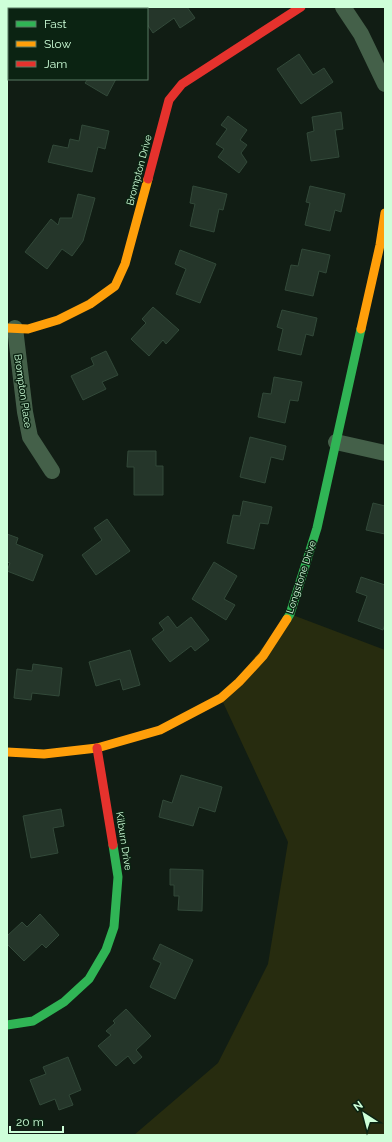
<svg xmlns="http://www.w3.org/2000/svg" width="392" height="1142" font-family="Raleway,sans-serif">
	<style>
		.green { fill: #272c0f }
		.building { fill: #25362a; stroke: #324939 }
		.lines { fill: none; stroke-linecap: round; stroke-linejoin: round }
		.street { stroke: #446049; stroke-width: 16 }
		.fast { stroke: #30b455; stroke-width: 9 }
		.slow { stroke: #ff9f0a; stroke-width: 9 }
		.jam { stroke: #e5322d; stroke-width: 9 }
		.labels { text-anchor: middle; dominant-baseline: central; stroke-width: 3; stroke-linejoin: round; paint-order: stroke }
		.street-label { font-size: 10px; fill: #ceffd9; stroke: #0b2312 }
	</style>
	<rect width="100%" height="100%" fill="#111d14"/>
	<path class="green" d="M290,614L385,650V1135H134L218,1063L268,964L288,842L221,698Z"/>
	<path class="building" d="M7,7H19L22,9H9V15L7,14Z
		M145,7H187L195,18L180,28L174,18L153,33L147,24V9H143Z
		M299,54L313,75L324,68L333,82L301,104L277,69Z
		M88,79H116L107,96L85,83Z
		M341,112L343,129L335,130L339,157L311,161L307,133L314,131L312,117Z
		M228,116L247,130L240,140L247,145L241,153L247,162L239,173L218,157L224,149L216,144L227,129L221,125Z
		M82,125L109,131L105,149L98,147L92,172L48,162L53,145L68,148L70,139L79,141Z
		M193,186L227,194L223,210L219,209L214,232L190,226L195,204L190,203Z
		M310,186L345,194L341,212L335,210L330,231L305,225L310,203L306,202Z
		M78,194L95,198L83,241L72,256L62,249L47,269L25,252L51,219L58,225L60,218H72Z
		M302,249L330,255L326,273L319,271L313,296L285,290L291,265L298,266Z
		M180,250L216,264L200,303L176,294L186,269L175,264Z
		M153,307L179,330L166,344L163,340L149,356L131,339L146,323L142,319Z
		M282,310L317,318L313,336L306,334L301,355L278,350L283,329L277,327Z
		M106,351L118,375L102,382L106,389L83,400L71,376L94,365L91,358Z
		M274,377L302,382L298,401L290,400L285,423L258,417L263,393L271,394Z
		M250,437L286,446L283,460L271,457L265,483L240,477Z
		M128,451H156V466H163V495H134V467H127Z
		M243,501L272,507L268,524L260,523L254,549L227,543L233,515L240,516Z
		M373,503L385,506V534L366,530Z
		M107,519L130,551L96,575L82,555L102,540L94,528Z
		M7,534L18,538L16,544L43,555L33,581L7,571L10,563L7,562Z
		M214,562L237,576L224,599L235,605L226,620L192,599Z
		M361,577L385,585V624L383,630L358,621L367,596L356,592Z
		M168,616L177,628L191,617L209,640L195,651L191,646L170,662L152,639L164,630L159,623Z
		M130,650L140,685L123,690L120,679L96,686L89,662Z
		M33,664L62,668L59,696L32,693L31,700L14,698L17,669L32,671Z
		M181,775L222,787L215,812L199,807L193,826L159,817L163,800L172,803Z
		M61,809L64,826L53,828L58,853L31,858L23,816Z
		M170,869L203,870L202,911L178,910L179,896H174V885H170Z
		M40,914L59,935L46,948L42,944L24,961L7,944V936L22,922L27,927Z
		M160,944L193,960L175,999L150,987L161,963L153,959Z
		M126,1009L151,1036L136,1050L142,1057L134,1064L128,1056L116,1066L98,1046L111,1035L106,1031L115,1023L113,1021Z
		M68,1057L81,1090L69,1095L73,1105L59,1110L55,1099L40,1105L30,1080L46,1074L43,1067Z"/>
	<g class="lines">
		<path class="street" d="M343,7L361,34L385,84
			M15,328L25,412L30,437L52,471
			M336,442L385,453"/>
		<path class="fast" d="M287,619L290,614L317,528L361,329
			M7,1025L33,1021L64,1002L89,979L106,950L114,927L118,877L113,845"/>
		<path class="slow" d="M7,328L28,329L58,320L90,304L115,286L125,264L148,179
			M361,329L380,245L385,213
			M7,752L44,754L97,748L160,730L221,698L239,682L263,656L287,619"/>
		<path class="jam" d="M148,179L169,100L182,84L301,7
			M97,748L113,845"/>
	</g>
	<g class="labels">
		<g class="street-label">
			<text transform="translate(139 170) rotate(-75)">Brompton Drive</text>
			<text transform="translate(23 391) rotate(82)">Brompton Place</text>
			<text transform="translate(301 577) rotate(-72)">Longstone Drive</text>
			<text transform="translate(124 841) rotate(81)">Kilburn Drive</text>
		</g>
	</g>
	<rect width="392" height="1142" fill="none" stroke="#ceffd9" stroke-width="16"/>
	<rect x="8" y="8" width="140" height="72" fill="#0b2312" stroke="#597b62"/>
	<rect x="16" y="21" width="20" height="6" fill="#30b455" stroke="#597b62"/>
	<text x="44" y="28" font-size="12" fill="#ceffd9">Fast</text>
	<rect x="16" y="41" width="20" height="6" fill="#ff9f0a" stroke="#597b62"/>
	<text x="44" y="48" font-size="12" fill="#ceffd9">Slow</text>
	<rect x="16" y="61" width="20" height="6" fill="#e5322d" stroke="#597b62"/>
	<text x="44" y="68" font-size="12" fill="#ceffd9">Jam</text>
	<g transform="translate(364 1114) rotate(324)" stroke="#0b2312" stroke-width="3" paint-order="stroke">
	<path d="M0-3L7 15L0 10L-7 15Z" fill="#ceffd9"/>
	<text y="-6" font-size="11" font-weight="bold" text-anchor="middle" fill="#ceffd9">N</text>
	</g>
	<path d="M10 1126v6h53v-6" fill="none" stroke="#ceffd9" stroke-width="2"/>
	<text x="16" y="1126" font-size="12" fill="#ceffd9" stroke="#0b2312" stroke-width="3" paint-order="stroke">20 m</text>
</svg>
